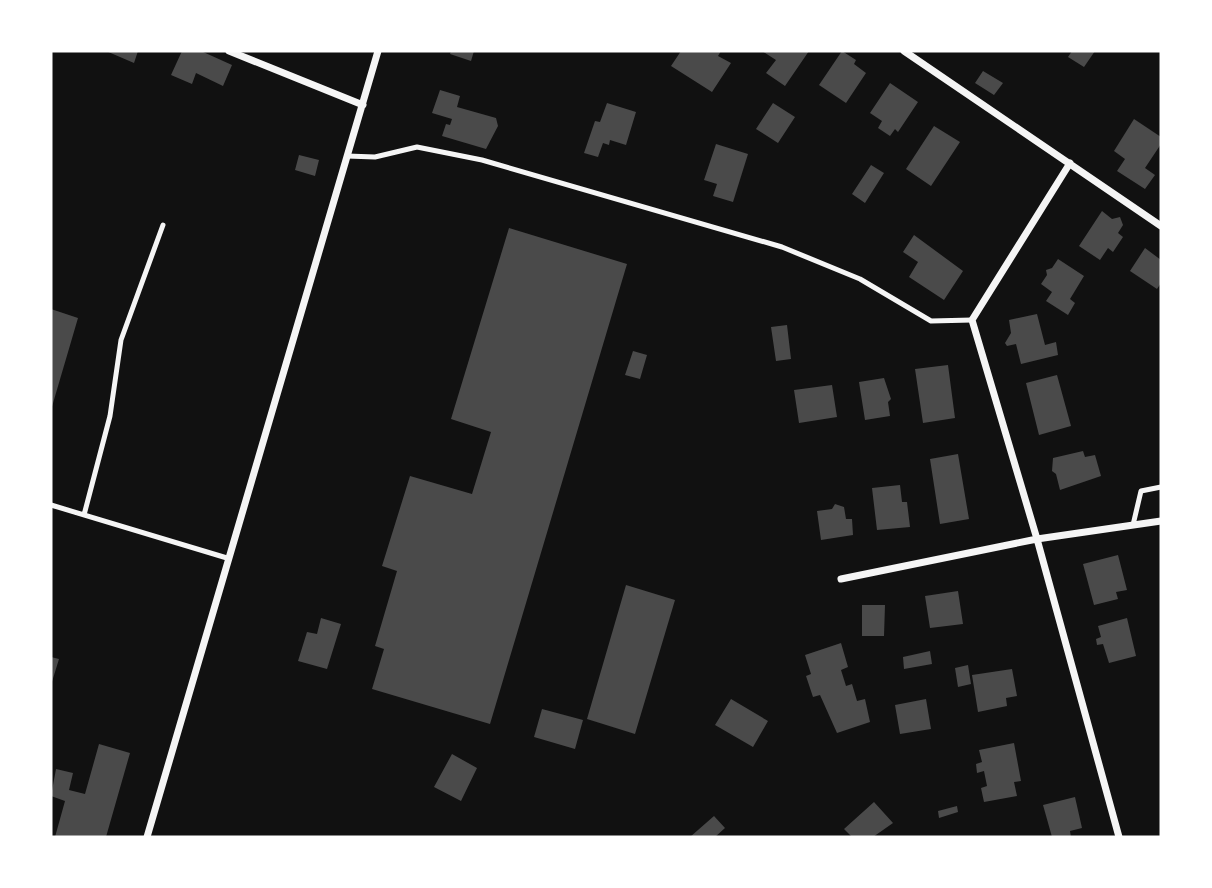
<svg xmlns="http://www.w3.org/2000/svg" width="1212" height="888" font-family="Cabin,sans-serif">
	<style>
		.building { fill: #4a4a4a }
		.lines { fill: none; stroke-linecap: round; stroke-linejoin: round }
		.service { stroke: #f5f5f5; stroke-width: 5 }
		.minor { stroke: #f5f5f5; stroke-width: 7 }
	</style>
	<rect width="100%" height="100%" fill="#111"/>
	<path class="building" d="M106,51H138L134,63Z
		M182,51H201L232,65L223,86L196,73L192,84L171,75Z
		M451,51H474L471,61L450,54Z
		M681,51H721L718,56L731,63L712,92L671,66Z
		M762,51H809L785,86L766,73L776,60Z
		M842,51L856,60L854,64L866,73L846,103L819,85Z
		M1072,51H1095L1084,67L1068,57Z
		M983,71L1003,83L994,95L975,83Z
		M890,83L918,102L898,132L895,129L890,136L878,128L882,121L870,113Z
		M440,90L460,96L457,107L496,118L498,126L486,149L442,136L446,124L450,125L452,119L432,113Z
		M607,103L636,112L626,145L610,140L609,145L603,143L598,157L584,153L595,121L600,122Z
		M773,103L795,117L778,143L756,129Z
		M1134,119L1161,137V144L1145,168L1155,175L1145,189L1117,171L1125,159L1114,151Z
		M934,126L960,142L931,186L906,169Z
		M716,144L748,154L733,202L713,196L717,184L704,180Z
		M299,155L319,160L315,176L295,170Z
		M871,165L884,173L865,203L852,194Z
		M1102,211L1112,219L1120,217L1123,225L1118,233L1123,237L1113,252L1108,248L1100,260L1079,246Z
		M509,228L627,264L490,724L372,689L384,649L375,646L397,571L382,566L410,476L472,494L491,432L451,419Z
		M914,235L963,271L944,300L909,277L918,262L903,252Z
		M1145,248L1161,260V283L1157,289L1130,271Z
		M1058,259L1084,276L1070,299L1075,303L1068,315L1046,301L1052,292L1041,284L1047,275L1046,270L1052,268Z
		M51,309L78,318L51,410Z
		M1037,314L1045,345L1056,342L1058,355L1021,364L1016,344L1007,346L1005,343L1011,333L1009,320Z
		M787,325L791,359L776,361L771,327Z
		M633,351L647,355L640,379L625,375Z
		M948,365L955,418L923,423L915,369Z
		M1057,375L1071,426L1039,435L1026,383Z
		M884,378L891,399L888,402L890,416L865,420L859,382Z
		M832,385L837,417L799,423L794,390Z
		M1083,451L1085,457L1095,455L1101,476L1060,490L1056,474L1052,471L1053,458Z
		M958,454L969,519L940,524L930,459Z
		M900,485L902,502H907L910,527L877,530L872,488Z
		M835,504L844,507L846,519H852L853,535L821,540L817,511L832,509Z
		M1118,555L1127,590L1116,592L1118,599L1094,605L1083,564Z
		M626,585L675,600L635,734L587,719Z
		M958,591L963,624L930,628L925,596Z
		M862,605H885L884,636H862Z
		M321,618L341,624L327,669L298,661L307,632L317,634Z
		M1127,618L1136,656L1109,663L1103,644L1097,645L1096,639L1101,637L1098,626Z
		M841,643L848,667L841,670L846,686L852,684L857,701L865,699L870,722L837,733L820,695L813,697L806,676L811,674L805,655Z
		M930,651L932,664L904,669L903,657Z
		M51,657L59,659L51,685Z
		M968,665L971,684L958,687L955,668Z
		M1012,669L1017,696L1006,698L1007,706L978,712L972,675Z
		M731,699L768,721L753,747L715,725Z
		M926,699L931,729L900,734L895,705Z
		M542,709L583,720L575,749L534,737Z
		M1014,743L1021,781L1014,782L1017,796L984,802L981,788L987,786L984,771L977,773L976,764L982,762L979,750Z
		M99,744L130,753L106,837H55L65,801L51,796L56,769L73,773L69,790L85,794Z
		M452,754L477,768L461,801L434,787Z
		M1075,797L1082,828L1070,831L1071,837H1052L1043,805Z
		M874,802L893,823L873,837H852L844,829Z
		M957,806L958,812L939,818L938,811Z
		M714,816L725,828L715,837H690Z"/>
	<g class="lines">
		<path class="service" d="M347,156L375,157L417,147L482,160L782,247L860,279L931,321L972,320
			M51,505L227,558
			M84,515L110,416L121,340L163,225
			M1133,525L1141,491L1161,487"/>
		<path class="minor" d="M229,51L363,105
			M904,51L1161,226
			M1070,163L972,320L1037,539L1119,837
			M841,579L1037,539L1161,521
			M147,837L378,51"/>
	</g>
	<rect width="1212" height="888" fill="none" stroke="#ffffff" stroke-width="105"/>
</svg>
